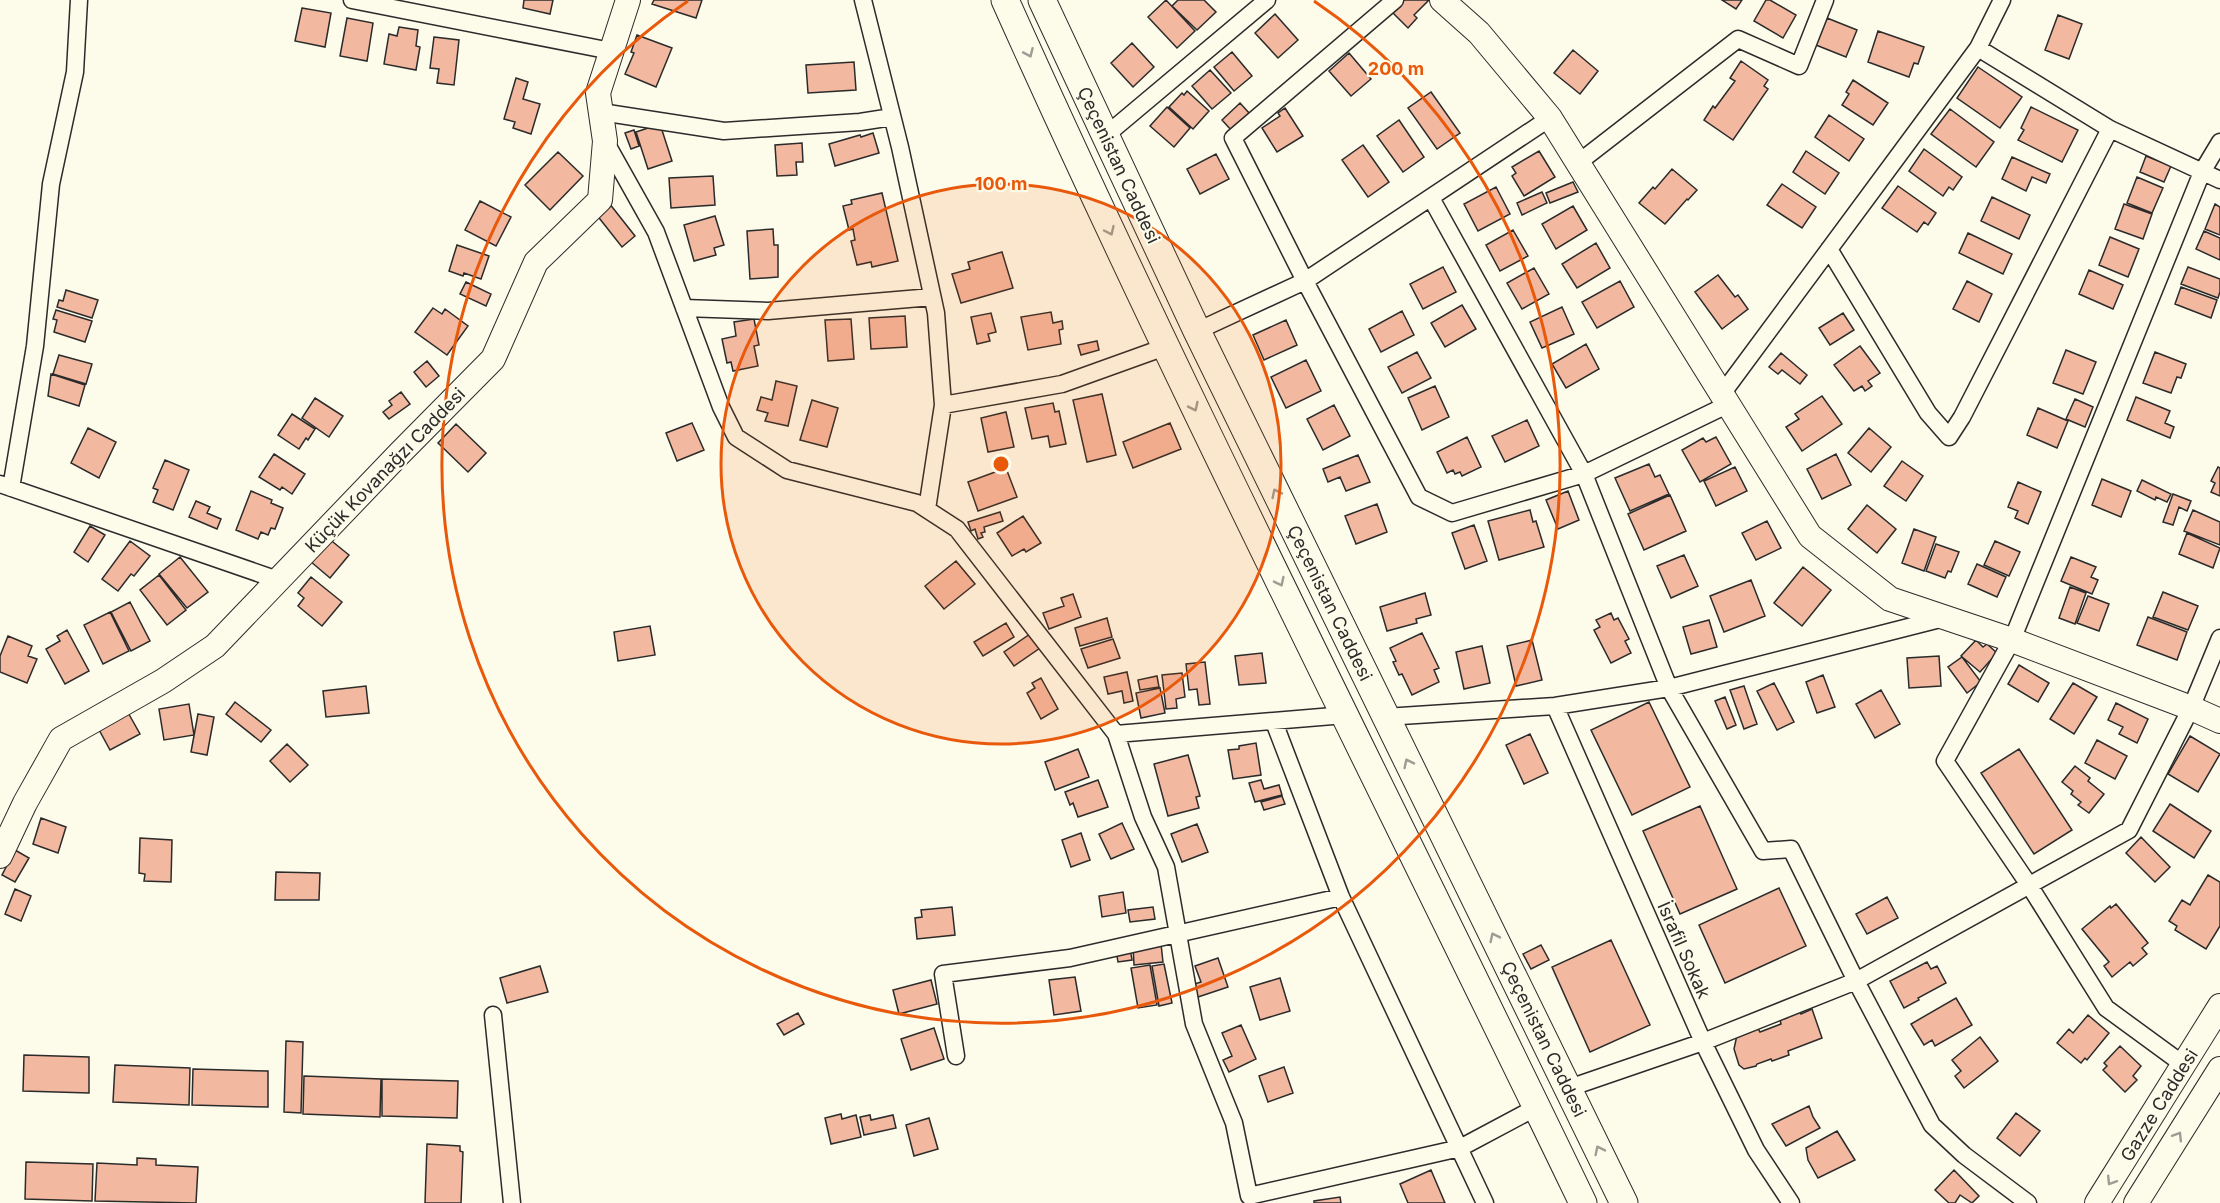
<svg xmlns="http://www.w3.org/2000/svg" width="2220" height="1203" font-family="Inter,sans-serif">
	<style>
		.building { fill: #f2b8a0; stroke: #2b2b2b; stroke-width: 1.5 }
		.lines { fill: none; stroke-linecap: round; stroke-linejoin: round }
		.street-casing { stroke: #2b2b2b; stroke-width: 19 }
		.secondary-casing { stroke: #2b2b2b; stroke-width: 26 }
		.primary-casing { stroke: #2b2b2b; stroke-width: 29 }
		.street { stroke: #fdfbea; stroke-width: 16 }
		.secondary { stroke: #fdfbea; stroke-width: 24 }
		.primary { stroke: #fdfbea; stroke-width: 27 }
		.oneway { stroke: #9e9d94 }
		.ring { fill: none; stroke: #e8590c; stroke-width: 3 }
		.labels { text-anchor: middle; dominant-baseline: central; stroke-width: 4.5; stroke-linejoin: round; paint-order: stroke }
		.street-label { font-size: 18px; fill: #2b2b2b; stroke: #fdfbea }
		.centre { fill: #e8590c; stroke: #fdfbea; stroke-width: 3 }
		.ring-label { font-size: 18px; text-anchor: middle; font-weight: bold; fill: #e8590c; stroke: #fdfbea; stroke-width: 4.5; stroke-linejoin: round; paint-order: stroke }
	</style>
	<rect width="100%" height="100%" fill="#fdfbea"/>
	<path class="building" d="M524,0H553L550,14L523,8Z
		M654,0H702L696,18L652,4Z
		M1166,0L1195,31L1177,48L1148,17Z
		M1178,0H1204L1216,12L1197,30L1172,6Z
		M1404,0H1429L1414,15L1417,18L1408,28L1392,12Z
		M1722,0H1742L1736,9Z
		M1766,0H1770L1796,15L1783,38L1754,21Z
		M302,8L331,13L325,47L295,41Z
		M1275,14L1298,40L1278,58L1255,33Z
		M2058,15L2082,24L2069,59L2045,50Z
		M347,18L373,23L367,61L340,56Z
		M1827,18L1857,30L1846,57L1816,45Z
		M399,27L418,30L416,46L420,47L416,70L384,64L389,34L397,36Z
		M1878,31L1924,47L1918,64L1914,63L1909,77L1868,62Z
		M637,35L672,48L656,87L625,74L634,53L631,52Z
		M434,37L459,40L454,85L437,83L439,69L430,68Z
		M1132,43L1154,67L1133,87L1111,63Z
		M1573,50L1598,71L1580,94L1554,73Z
		M1232,52L1252,76L1234,91L1214,67Z
		M1349,53L1371,79L1351,96L1329,71Z
		M1741,61L1768,80L1764,86L1768,89L1733,140L1704,120L1713,106L1715,108L1735,81L1730,78Z
		M854,62L856,90L808,93L806,65Z
		M1978,67L2022,97L2000,128L1957,98Z
		M1210,70L1231,93L1212,109L1192,86Z
		M516,78L528,82L523,99L540,104L531,134L513,128L515,122L504,119Z
		M1853,80L1888,103L1873,125L1842,105L1849,94L1846,92Z
		M1187,91L1209,111L1193,129L1169,107L1182,93L1184,95Z
		M1431,92L1460,133L1437,149L1408,108Z
		M1240,103L1250,114L1232,131L1222,120Z
		M1167,107L1190,128L1174,147L1150,126Z
		M2031,107L2078,130L2062,162L2018,140L2024,130L2021,128Z
		M1285,108L1303,136L1277,152L1262,128L1280,116L1278,113Z
		M1950,109L1994,142L1976,167L1931,134Z
		M1829,115L1864,139L1849,161L1815,137Z
		M1399,120L1424,157L1403,172L1377,136Z
		M660,124L672,161L648,169L636,132Z
		M634,130L639,146L631,149L625,133Z
		M873,133L879,153L835,166L829,144L860,135L861,137Z
		M802,143L803,162H796L797,175L777,176L775,145Z
		M1363,145L1389,182L1368,197L1342,160Z
		M1924,149L1962,177L1953,190L1949,187L1943,196L1909,171Z
		M1539,151L1555,177L1524,196L1512,176L1516,173L1512,167Z
		M1806,151L1839,173L1825,194L1793,172Z
		M558,152L583,176L550,210L525,185Z
		M1216,154L1229,179L1200,194L1187,169Z
		M2146,156L2171,166L2164,182L2140,172Z
		M2012,157L2050,174L2046,183L2032,177L2026,191L2002,179Z
		M1672,169L1697,190L1688,200L1687,199L1665,224L1639,203L1653,187L1655,189Z
		M713,176L715,205L671,208L669,178Z
		M2137,177L2163,188L2152,213L2127,203Z
		M1573,182L1578,192L1550,203L1546,193Z
		M1782,184L1816,207L1802,228L1767,205Z
		M1898,186L1936,213L1928,225L1924,222L1917,232L1882,208Z
		M1496,187L1510,214L1478,231L1464,204Z
		M1542,192L1547,203L1522,215L1517,203Z
		M882,193L898,261L872,267L871,262L857,265L851,241L855,240L853,229L849,230L843,206L852,204L851,200Z
		M1992,197L2030,215L2019,239L1981,221Z
		M480,201L511,217L496,246L465,230Z
		M609,203L635,236L622,247L596,214Z
		M2124,204L2152,214L2143,239L2115,229Z
		M2215,204L2220,207V235L2205,229Z
		M1573,206L1587,230L1556,249L1542,224Z
		M715,216L724,245L714,248L716,255L694,261L684,225Z
		M773,229L774,245H778V277L750,279L747,231Z
		M1513,230L1528,256L1500,271L1486,245Z
		M2204,231L2220,238V260L2196,249Z
		M1968,233L2012,254L2003,274L1959,253Z
		M2110,237L2139,249L2128,277L2099,265Z
		M1596,243L1610,268L1577,288L1562,264Z
		M457,245L489,256L481,279L464,273L463,276L449,271Z
		M1002,252L1013,288L961,303L952,274L970,269L968,262Z
		M1443,267L1456,292L1423,309L1410,284Z
		M2188,267L2220,279V292L2218,298L2181,284Z
		M1534,268L1549,294L1522,309L1507,283Z
		M2089,270L2123,285L2113,309L2079,294Z
		M1718,275L1735,297L1738,295L1748,309L1722,329L1695,292Z
		M1620,281L1634,307L1597,328L1582,302Z
		M1967,281L1992,294L1979,322L1953,309Z
		M466,282L491,294L486,306L460,294Z
		M2181,287L2217,300L2211,318L2175,304Z
		M66,290L98,300L92,318L57,307L59,300L63,301Z
		M1462,305L1476,329L1445,347L1431,323Z
		M1562,307L1574,334L1542,348L1530,322Z
		M433,308L442,314L445,309L468,326L447,355L415,332Z
		M56,310L92,321L85,342L54,332L57,320L53,319Z
		M1402,311L1414,335L1381,352L1369,329Z
		M1051,312L1053,323L1062,321L1063,329L1059,330L1061,344L1028,350L1021,317Z
		M991,313L996,332L988,334L990,341L977,344L971,317Z
		M1843,313L1854,330L1830,345L1819,328Z
		M905,316L907,347L871,349L869,318Z
		M754,319L759,345L754,346L758,366L733,371L731,362L727,363L722,339L736,336L734,322Z
		M851,319L854,359L828,361L825,320Z
		M1286,320L1297,345L1264,360L1253,335Z
		M1097,341L1099,350L1081,355L1078,345Z
		M1586,344L1599,369L1566,388L1552,364Z
		M1860,346L1880,373L1868,381L1872,386L1865,391L1862,386L1854,391L1834,365Z
		M2066,350L2096,362L2083,394L2053,383Z
		M1417,352L1431,378L1402,393L1388,367Z
		M2155,352L2186,364L2181,378L2177,377L2171,393L2143,383Z
		M1781,353L1807,375L1800,384L1782,370L1778,374L1769,367Z
		M59,355L92,364L86,384L53,374Z
		M1306,360L1321,391L1286,408L1271,377Z
		M427,361L439,376L426,387L414,372Z
		M51,374L85,385L79,406L48,396Z
		M776,381L797,386L788,426L765,421L768,413L757,410L761,397L772,400Z
		M1435,386L1449,417L1422,430L1408,398Z
		M401,392L410,404L389,419L383,412L392,405L389,401Z
		M1102,394L1116,455L1087,462L1073,400Z
		M1822,396L1842,424L1802,451L1786,427L1799,419L1795,414Z
		M2136,397L2170,411L2165,423L2174,427L2170,438L2127,420Z
		M315,398L343,416L329,437L302,418Z
		M2075,399L2093,407L2085,427L2066,419Z
		M812,400L838,408L827,447L800,440Z
		M1053,403L1055,412L1059,411L1066,444L1050,447L1048,436L1032,439L1025,408Z
		M1334,405L1350,436L1323,450L1307,419Z
		M2038,408L2068,421L2057,448L2027,435Z
		M1006,412L1014,447L988,452L981,418Z
		M292,414L315,429L308,440L306,438L299,449L278,435Z
		M1527,420L1539,446L1505,462L1492,436Z
		M692,423L704,450L677,461L666,433Z
		M1170,423L1181,449L1133,468L1123,442Z
		M456,424L486,453L468,472L438,443Z
		M88,428L116,442L99,478L71,463Z
		M1869,428L1891,447L1871,472L1848,453Z
		M1467,437L1481,467L1462,476L1460,472L1455,474L1453,470L1447,473L1437,452Z
		M1716,437L1731,464L1700,482L1682,450L1703,438L1706,442Z
		M274,454L305,474L292,494L282,487L280,490L259,477Z
		M1836,454L1851,485L1822,499L1807,469Z
		M1358,455L1370,482L1346,491L1340,477L1328,482L1323,469Z
		M165,460L189,470L173,510L153,502L158,490L153,488Z
		M1902,461L1923,476L1906,501L1884,486Z
		M1649,464L1655,477L1660,475L1669,494L1630,511L1615,478Z
		M1735,467L1747,491L1716,506L1704,481Z
		M2218,467L2220,468V496L2211,492L2215,483L2211,481Z
		M1006,468L1017,497L978,511L968,482Z
		M2102,479L2131,491L2121,517L2092,505Z
		M2142,480L2171,494L2167,502L2156,497L2155,500L2137,491Z
		M2018,482L2041,492L2028,524L2015,518L2018,511L2008,507Z
		M251,491L272,500L271,503L283,508L275,529L271,528L268,535L261,532L258,539L236,530Z
		M1568,491L1579,520L1558,529L1546,500Z
		M2173,494L2191,501L2187,511L2179,507L2173,525L2163,522Z
		M1670,495L1686,531L1644,550L1628,514Z
		M196,501L210,507L207,513L221,519L217,529L189,517Z
		M1377,504L1387,532L1356,544L1345,516Z
		M1867,505L1896,529L1877,553L1848,529Z
		M1530,510L1533,522L1536,521L1544,547L1499,560L1488,521Z
		M2193,510L2220,522V545L2184,531Z
		M1000,512L1003,521L984,527L985,532L981,533L983,537L978,539L975,529L971,531L968,522Z
		M1023,516L1041,543L1026,552L1024,549L1012,556L997,533Z
		M1767,521L1781,548L1756,560L1742,533Z
		M1474,525L1487,561L1465,569L1452,533Z
		M90,526L105,535L88,562L74,552Z
		M1914,529L1936,537L1924,571L1902,563Z
		M2187,533L2220,548L2213,568L2179,554Z
		M328,538L349,555L330,578L310,561Z
		M130,541L150,556L134,576L131,574L118,591L102,579Z
		M1995,541L2020,552L2009,576L1984,565Z
		M1936,544L1959,552L1951,572L1948,571L1945,578L1926,571Z
		M1684,555L1698,586L1671,598L1657,566Z
		M180,557L208,592L187,608L159,574Z
		M2071,557L2096,567L2091,577L2098,580L2092,594L2061,581Z
		M956,561L975,584L944,609L925,586Z
		M1977,564L2006,577L1997,597L1968,584Z
		M1803,567L1831,590L1802,626L1774,603Z
		M159,575L186,610L167,625L140,590Z
		M311,577L342,602L322,626L298,606L304,598L298,593Z
		M1751,580L1765,616L1724,632L1710,596Z
		M2070,587L2086,593L2075,624L2059,618Z
		M2163,592L2198,606L2188,630L2153,617Z
		M1425,593L1431,615L1416,619L1417,623L1387,631L1380,607Z
		M1073,594L1081,617L1049,629L1043,613L1064,606L1061,598Z
		M2088,596L2109,604L2099,631L2077,623Z
		M130,602L150,641L131,651L111,612Z
		M110,612L129,651L103,664L84,625Z
		M1611,613L1614,620L1618,618L1629,639L1625,641L1631,653L1611,663L1594,630L1600,627L1596,620Z
		M2148,617L2187,632L2177,660L2137,645Z
		M1107,618L1112,637L1080,646L1075,628Z
		M1709,620L1717,647L1691,654L1683,627Z
		M1006,623L1014,637L983,656L974,642Z
		M650,626L655,655L618,661L614,632Z
		M67,630L89,671L65,684L46,649L60,641L57,636Z
		M1422,633L1439,668L1434,670L1439,682L1412,695L1402,674L1399,675L1393,662L1396,661L1390,648Z
		M1030,634L1040,648L1014,666L1004,652Z
		M8,636L32,646L28,656L37,659L27,683L0,672V656Z
		M1113,639L1120,658L1088,668L1081,649Z
		M1532,640L1542,680L1516,686L1507,646Z
		M1976,640L1983,647L1987,644L1997,653L1980,672L1961,656Z
		M1482,646L1490,683L1464,689L1456,652Z
		M1262,653L1266,683L1239,685L1235,656Z
		M1939,656L1941,686L1909,688L1907,658Z
		M1962,657L1981,682L1967,693L1948,667Z
		M1205,662L1210,704L1199,705L1197,689L1189,690L1186,664Z
		M2019,665L2049,683L2038,702L2008,684Z
		M1127,672L1133,701L1124,703L1122,691L1108,694L1104,677Z
		M1182,673L1185,697L1176,699L1177,708L1166,709L1162,675Z
		M1823,675L1835,707L1817,713L1806,682Z
		M1157,676L1159,687L1140,690L1138,680Z
		M1041,678L1058,709L1041,719L1027,693L1035,688L1032,683Z
		M1774,683L1794,722L1777,730L1757,691Z
		M2073,683L2097,697L2074,734L2050,719Z
		M366,686L369,713L326,717L323,691Z
		M1744,686L1757,724L1744,729L1730,690Z
		M1160,688L1165,713L1141,718L1136,693Z
		M1881,690L1900,724L1875,738L1856,704Z
		M1725,697L1736,725L1727,729L1715,701Z
		M235,702L271,730L261,742L226,714Z
		M1649,702L1690,787L1632,815L1591,730Z
		M2116,703L2148,719L2137,743L2119,734L2123,727L2108,720Z
		M189,704L194,735L164,740L159,709Z
		M126,709L140,734L110,750L97,726Z
		M198,714L214,717L207,755L191,752Z
		M1530,734L1548,773L1524,784L1506,745Z
		M2190,736L2220,754L2198,792L2168,774Z
		M2097,740L2127,756L2115,779L2085,763Z
		M1256,743L1261,775L1233,779L1228,750L1239,749V746Z
		M287,744L308,765L290,782L270,761Z
		M1078,749L1089,777L1055,790L1045,762Z
		M2019,749L2072,830L2034,854L1981,773Z
		M1188,755L1200,796L1196,797L1199,808L1168,816L1154,764Z
		M2075,766L2090,778L2088,781L2104,794L2089,813L2078,805L2081,802L2071,794L2073,791L2062,782Z
		M1098,780L1108,807L1078,817L1073,803L1070,805L1065,792Z
		M1261,780L1264,789L1279,785L1282,795L1255,802L1249,783Z
		M1282,796L1285,804L1264,810L1261,802Z
		M2170,804L2211,831L2194,858L2153,831Z
		M1700,806L1737,889L1680,914L1643,831Z
		M41,818L66,827L58,853L33,844Z
		M1122,823L1134,849L1111,859L1099,834Z
		M1197,824L1208,852L1182,862L1171,834Z
		M1081,833L1090,860L1071,867L1062,840Z
		M2141,837L2170,867L2155,882L2126,853Z
		M140,838L172,840L171,882L144,881L145,874L139,873Z
		M15,850L29,858L15,882L2,875Z
		M276,872L320,873L319,900H275Z
		M2208,875L2220,882V926L2206,949L2175,930L2177,926L2169,921L2182,900L2190,905Z
		M1779,888L1806,946L1725,983L1699,925Z
		M15,889L31,896L21,921L5,914Z
		M1123,892L1126,913L1102,917L1099,896Z
		M1887,897L1898,918L1867,934L1856,914Z
		M2116,904L2148,943L2142,948L2147,954L2133,966L2130,962L2112,977L2104,966L2109,962L2082,929L2110,906L2111,908Z
		M952,907L955,935L917,939L915,918L922,917L921,910Z
		M1153,907L1155,919L1130,922L1128,910Z
		M1611,940L1650,1025L1590,1052L1552,967Z
		M1161,944L1163,962L1134,965L1133,946Z
		M1541,945L1549,960L1531,969L1523,954Z
		M1130,948L1132,960L1118,962L1116,950Z
		M1218,958L1228,987L1192,999L1188,986L1201,982L1195,966Z
		M1927,962L1931,969L1937,966L1946,983L1918,998L1919,1000L1904,1008L1890,981Z
		M1164,964L1172,1003L1159,1006L1152,966Z
		M1150,965L1157,1005L1138,1008L1131,968Z
		M540,966L548,992L507,1003L500,978Z
		M1075,977L1081,1011L1054,1015L1049,980Z
		M1280,978L1290,1011L1260,1020L1250,987Z
		M931,980L937,1004L899,1014L893,990Z
		M1956,998L1972,1025L1935,1046L1932,1040L1924,1045L1911,1024Z
		M1812,1009L1822,1038L1788,1051L1789,1055L1772,1061L1771,1059L1757,1064L1756,1066L1744,1069L1739,1065L1734,1049L1737,1035L1756,1025L1760,1032L1781,1024L1780,1020L1787,1018L1786,1014L1799,1010L1801,1014Z
		M798,1013L804,1024L784,1035L777,1024Z
		M2088,1015L2109,1033L2087,1060L2085,1058L2081,1063L2057,1043L2069,1029L2073,1033Z
		M1241,1025L1256,1059L1229,1072L1223,1060L1232,1056L1222,1033Z
		M934,1028L944,1059L911,1070L901,1039Z
		M1980,1037L1998,1061L1964,1088L1955,1076L1961,1071L1952,1060Z
		M286,1041L303,1042L301,1113L284,1112Z
		M2120,1046L2141,1066L2133,1076L2137,1080L2125,1092L2103,1070L2107,1066L2104,1063Z
		M24,1055L89,1057V1093L23,1091Z
		M115,1065L190,1068L189,1105L113,1102Z
		M1284,1067L1293,1093L1268,1102L1259,1076Z
		M193,1069L268,1071V1107L192,1105Z
		M304,1076L381,1079L380,1117L303,1114Z
		M382,1079L458,1081L457,1118L382,1116Z
		M1809,1106L1813,1117L1820,1128L1786,1146L1772,1124Z
		M2016,1113L2040,1131L2020,1156L1997,1138Z
		M841,1114L842,1119L856,1115L861,1137L831,1144L825,1118Z
		M870,1115L871,1120L893,1115L896,1128L864,1135L860,1117Z
		M929,1118L938,1149L914,1156L906,1125Z
		M1837,1131L1855,1160L1818,1178L1808,1160L1806,1148Z
		M427,1144L460,1146V1151L463,1152L461,1203H425Z
		M137,1158L156,1159V1165L198,1167L196,1203L95,1201L97,1163L137,1165Z
		M26,1162L93,1164L92,1201L25,1199Z
		M1431,1170L1445,1203H1408L1400,1184Z
		M1954,1170L1979,1196L1972,1203L1960,1195L1955,1203H1949L1935,1190Z
		M1340,1197L1341,1203H1314V1201Z"/>
	<g class="lines">
		<g class="street-casing">
			<path id="street" d="M352,0L611,51
				M863,0L900,147L936,313L943,405L927,509
				M1395,0L1233,138L1305,281L1419,497L1452,513L1584,474L1729,404
				M1978,48L2110,129L2220,180
				M601,112L724,131L860,122L892,117
				M1105,136L1267,0
				M605,141L656,232L721,407L736,437L787,470L917,503L957,529L1116,734L1143,817L1166,867L1194,1024L1234,1123L1249,1196L1460,1148L1537,1107
				M1578,163L1738,39L1799,66L1825,0
				M1431,198L1584,474L1669,688L1763,851L1791,849L1856,981L1932,1125L1964,1155L2028,1203
				M1829,249L1928,413L1949,437L1962,417L2110,129
				M684,308L768,311L932,297
				M1197,331L1305,281L1550,118
				M1722,394L1978,48L2002,0
				M943,405L1062,384L1165,347
				M0,484L278,580
				M11,488L35,346L51,184L75,72L79,0
				M1555,706L1703,1042L1756,1150L1791,1203
				M1385,717L1555,706L1669,688L1944,618
				M1274,722L1341,897L1485,1203
				M1116,734L1345,715
				M493,1015L512,1203
				M956,1056L943,974L1070,958L1341,897
				M2184,1065L2106,1008L2029,885L1945,761L2012,640L2202,172L2220,142
				M1569,1088L1703,1042L1856,981L2129,830L2191,708L2220,638"/>
		</g>
		<g class="secondary-casing">
			<path id="secondary" d="M1442,0L1479,33L1550,118L1810,536L1890,599L2012,640L2191,708L2220,721
				M0,856L25,803L61,739L163,681L215,646L400,453L493,359L536,262L600,200L605,141L598,93L628,0
				M2097,1203L2220,1006
				M2136,1203L2220,1069"/>
		</g>
		<g class="primary-casing">
			<path id="primary" d="M1005,0C1187,406 1390,802 1583,1203
				M1042,0L1197,331L1624,1203"/>
		</g>
		<use href="#street" class="street"/>
		<use href="#secondary" class="secondary"/>
		<use href="#primary" class="primary"/>
	</g>
	<defs><path id="oneway-chevron" d="M-2-3.5L2.5 0L-2 3.5" fill="none" stroke-width="1.6" stroke-linecap="round" stroke-linejoin="round" transform="scale(1.5)"/></defs>
	<g class="oneway">
		<use href="#oneway-chevron" transform="translate(1029 53) rotate(66)"/>
		<use href="#oneway-chevron" transform="translate(1110 231) rotate(65)"/>
		<use href="#oneway-chevron" transform="translate(1194 407) rotate(64)"/>
		<use href="#oneway-chevron" transform="translate(1276 493) rotate(-116)"/>
		<use href="#oneway-chevron" transform="translate(1280 582) rotate(64)"/>
		<use href="#oneway-chevron" transform="translate(1408 763) rotate(-116)"/>
		<use href="#oneway-chevron" transform="translate(1494 937) rotate(-116)"/>
		<use href="#oneway-chevron" transform="translate(2178 1136) rotate(-58)"/>
		<use href="#oneway-chevron" transform="translate(1599 1150) rotate(-116)"/>
		<use href="#oneway-chevron" transform="translate(2111 1181) rotate(122)"/>
	</g>
	<circle cx="1001" cy="464" r="280" fill="#e8590c" fill-opacity=".12"/>
	<g class="ring">
		<circle cx="1001" cy="464" r="280"/>
		<path d="M1314 1A559 559 0 1 1 688 1"/>
	</g>
	<g class="labels">
		<g class="street-label">
			<text transform="translate(1119 165) rotate(65)">Çeçenistan Caddesi</text>
			<text transform="translate(385 470) rotate(-46)">Küçük Kovanağzı Caddesi</text>
			<text transform="translate(1330 603) rotate(64)">Çeçenistan Caddesi</text>
			<text transform="translate(1684 950) rotate(66)">İsrafil Sokak</text>
			<text transform="translate(1544 1039) rotate(64)">Çeçenistan Caddesi</text>
			<text transform="translate(2159 1105) rotate(-58)">Gazze Caddesi</text>
		</g>
	</g>
	<circle cx="1001" cy="464" r="9" class="centre"/>
	<g class="ring-label">
		<text x="1396" y="75">200 m</text>
		<text x="1001" y="190">100 m</text>
	</g>
</svg>
